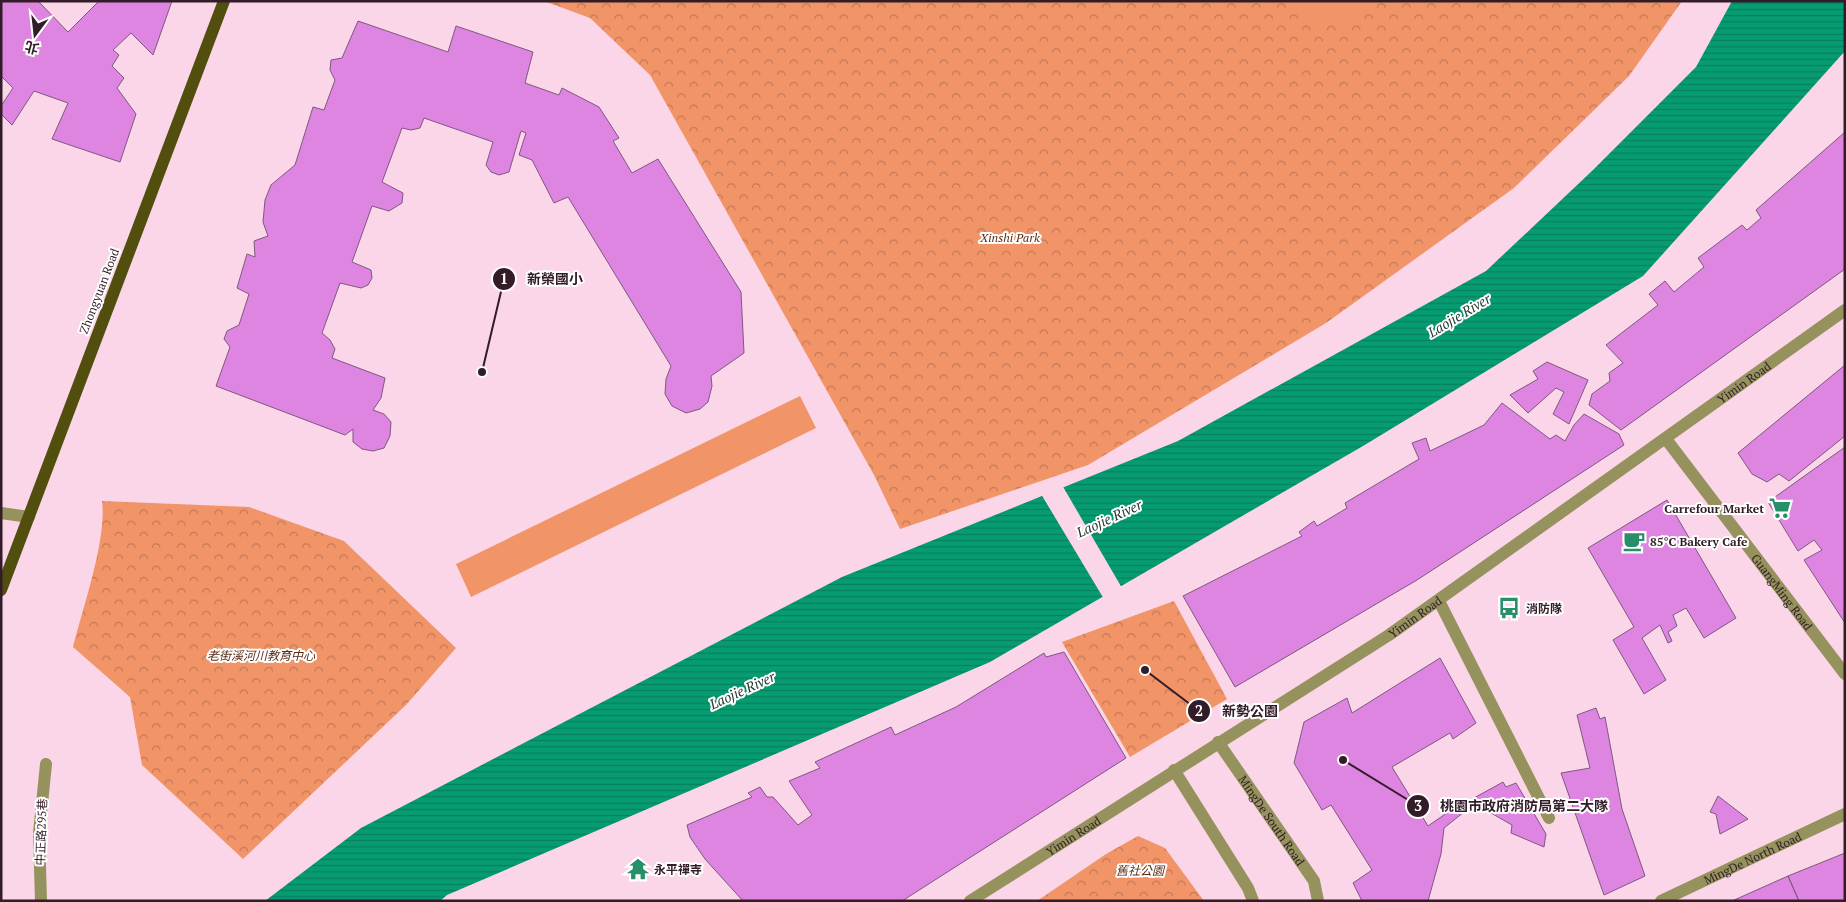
<svg xmlns="http://www.w3.org/2000/svg" width="1846" height="902" font-family="'PT Serif','Noto Sans TC',serif">
	<style>
		.park { fill: url(#park-crowns) }
		.garden { fill: #f19468 }
		.water { fill: url(#water-rules) }
		.pier { fill: #fad6e8 }
		.building { fill: #dd85e1; stroke: #7e5880 }
		.lines { fill: none; stroke-linecap: round; stroke-linejoin: round }
		.minor { stroke: #95925d; stroke-width: 12 }
		.major { stroke: #524e0d; stroke-width: 12 }
		.labels { text-anchor: middle; dominant-baseline: central; stroke-width: 4; stroke-linejoin: round; paint-order: stroke }
		.park-label { font-size: 12px; font-style: italic; fill: #592b14; stroke: #fff }
		.street-label { font-size: 12px; fill: #311c28; stroke: #fff }
		.poi-label { font-size: 12px; font-weight: bold; fill: #311c28; stroke: #fff; text-anchor: start }
		.water-label { font-size: 14px; font-style: italic; fill: #233d32; stroke: #fff }
		.leader { fill: none; stroke: #311c28; stroke-width: 2 }
		.callout-dot { fill: #311c28; stroke: #fff; stroke-width: 2 }
		.mark-label { font-size: 15px; text-anchor: middle; font-weight: bold; fill: #fff }
		.callout-label { font-size: 14px; text-anchor: middle; font-weight: bold; fill: #311c28; stroke: #fff; stroke-width: 4; stroke-linejoin: round; paint-order: stroke }
	</style>
	<defs>
		<pattern id="park-crowns" width="20" height="18" patternUnits="userSpaceOnUse" patternTransform="scale(1.25)"><rect width="20" height="18" fill="#f19468"/><path d="M2 6a3 3 0 1 1 6 0M12 15a3 3 0 1 1 6 0" fill="none" stroke="#c47856"/></pattern>
		<pattern id="water-rules" width="6" height="5" patternUnits="userSpaceOnUse" patternTransform="scale(1.25)"><rect width="6" height="5" fill="#069c72"/><path d="M0 2.5h6" fill="none" stroke="#087e5e"/></pattern>
	</defs>
	<rect width="100%" height="100%" fill="#fad6e8"/>
	<path class="park" d="M544,1H1682L1629,76L1514,188L1326,323L1088,465L900,529L874,475L650,75L590,18Z
		M102,501L249,507L344,541L456,648L406,705L243,859L142,765L130,697L73,647C83,607 107,539 102,501Z
		M1174,601L1227,699L1130,757L1062,642Z
		M1138,836L1165,848L1204,901H1037L1106,854Z"/>
	<path class="garden" d="M1292,1H1377C1353,26 1332,28 1300,18Z
		M800,396L816,428L471,597L456,564Z"/>
	<path class="water" d="M1732,1H1845V51L1643,276L1363,446L990,662L447,895L440,901H265L361,828L842,577L1178,441L1486,271L1593,170L1696,67Z"/>
	<path class="pier" d="M1062,485L1122,588L1104,599L1041,494Z"/>
	<path class="building" d="M1,1H38L68,32L99,1H172L153,55L131,33L113,50L119,55L112,66L124,78L117,88L136,114L120,162L52,139L68,103L34,91L12,125L1,114V106L13,88L1,76Z
		M358,21L448,52L456,26L533,52L525,83L559,95L562,88L599,107L619,138L613,141L632,173L658,159L741,292L744,353L711,376L712,386L708,402L700,409L686,413L672,406L665,394L666,379L671,366L568,197L554,203L532,160L519,155L526,133L521,131L509,172L499,175L491,172L486,165L493,142L424,118L420,128L411,130L402,128L382,182L403,193L402,203L389,211L372,206L352,262L371,270L372,278L368,285L361,288L340,283L322,333L330,340L335,349L332,358L385,378L381,398L373,410L384,414L391,422L390,436L384,448L373,451L362,449L353,442V429L345,435L216,386L230,347L224,339L227,331L239,325L249,294L237,288L247,254L255,257L254,241L268,236L263,222L265,200L271,185L295,165L313,107L324,110L335,80L330,70L331,60L342,58Z
		M1845,132V269L1621,430L1589,405L1592,394L1610,381L1609,373L1623,363L1606,345L1658,305L1649,294L1665,281L1674,292L1704,267L1698,258L1742,225L1747,230L1761,218L1756,210Z
		M1547,362L1588,380L1569,424L1553,414L1564,392L1556,388L1528,413L1510,395L1538,379L1533,371Z
		M1845,365V436L1789,481L1779,474L1767,482L1752,474L1738,453Z
		M1502,403L1550,439L1556,435L1565,441L1574,425L1584,414L1619,434L1624,445L1417,580L1235,687L1183,596L1302,536L1299,532L1314,521L1317,526L1347,508L1345,503L1419,459L1412,443L1426,438L1430,451L1484,425Z
		M1845,447V623L1804,560L1822,550L1814,540L1798,551L1768,502Z
		M1667,500L1736,618L1704,638L1686,608L1673,615L1677,626L1668,632L1672,641L1668,643L1660,625L1642,638L1666,680L1644,694L1613,640L1634,627L1588,548Z
		M1064,652L1126,758L902,901H743L705,859L690,837L687,825L752,797L748,793L760,787L767,797H773L798,825L812,815L789,781L820,768L815,762L891,727L895,735L956,707L1044,653L1046,657Z
		M1440,658L1476,723L1453,739L1450,733L1392,767L1428,826L1467,799L1469,808L1444,828L1441,854L1428,901H1362L1353,883L1372,870L1331,805L1322,810L1294,763L1304,722L1347,698L1352,713Z
		M1596,708L1600,719L1605,717L1622,809L1645,876L1604,895L1561,773L1590,768L1577,715Z
		M1503,782L1506,787L1516,783L1546,834L1544,847L1511,833L1512,825L1477,805L1474,798Z
		M1718,796L1748,819L1720,834L1716,814L1710,812Z
		M1845,853V901H1799L1788,876Z
		M1788,876L1799,901H1732Z"/>
	<g class="lines">
		<g class="minor">
			<path id="s1" d="M1666,439L1845,674"/>
			<path d="M1,513L29,517"/>
			<path d="M1439,601L1549,818"/>
			<path id="s2" d="M1218,742L1314,881L1318,901"/>
			<path d="M1174,770L1248,888L1253,901"/>
			<path d="M41,901L39,833L46,764"/>
			<path id="s3" d="M970,901L1389,635L1845,310"/>
			<path id="s4" d="M1661,901L1845,814"/>
		</g>
		<path class="major" d="M1,590L224,1"/>
	</g>
	<defs>
		<g id="supermarket-bare" transform="scale(1.725)"><path d="M-6-5.5h2.5l.6 2H6L4.5 2H-2.5L-4.4-4H-6ZM-1.5 3.2a1.3 1.3 0 1 0 .1 0ZM3 3.2a1.3 1.3 0 1 0 .1 0Z" fill="#288f6b" stroke="#fff" stroke-width="2.5" paint-order="stroke"/></g>
		<g id="cafe-bare" transform="scale(1.725)"><path d="M-5.5-4.5H6V0H3Q3 3.5 0 3.5H-2.5Q-5.5 3.5-5.5 0ZM3-3.2v2h1.7v-2ZM-6 4.5H4V6H-6Z" fill="#288f6b" stroke="#fff" stroke-width="2.5" paint-order="stroke"/></g>
		<g id="bus-bare" transform="scale(1.725)"><path d="M-5-6H5V4H4V6H2V4H-2V6H-4V4H-5ZM-3.5-4V0h7V-4ZM-3.5 1.2v1.5H-2V1.2ZM2 1.2v1.5H3.5V1.2Z" fill="#288f6b" stroke="#fff" stroke-width="2.5" paint-order="stroke"/></g>
		<g id="temple-bare" transform="scale(1.725)"><path d="M0-6L5-2H3V0L6.5 2.5H4V6H1.5V3h-3V6H-4V2.5H-6.5L-3 0V-2H-5Z" fill="#288f6b" stroke="#fff" stroke-width="2.5" paint-order="stroke"/></g>
	</defs>
	<g fill-rule="evenodd">
		<use href="#supermarket-bare" x="1780" y="508"/>
		<use href="#cafe-bare" x="1634" y="541"/>
		<use href="#bus-bare" x="1509" y="608"/>
		<use href="#temple-bare" x="638" y="869"/>
	</g>
	<g class="labels">
		<g class="park-label">
			<text x="1010" y="237">Xinshi Park</text>
			<text x="261" y="655">老街溪河川教育中心</text>
			<text x="1140" y="870">舊社公園</text>
		</g>
		<g class="street-label">
			<text transform="translate(99 291) rotate(-69)">Zhongyuan Road</text>
			<text stroke="none"><textPath href="#s3" startOffset="932">Yimin Road</textPath></text>
			<text stroke="none"><textPath href="#s1" startOffset="192">GuangMing Road</textPath></text>
			<text stroke="none"><textPath href="#s3" startOffset="528">Yimin Road</textPath></text>
			<text stroke="none"><textPath href="#s2" startOffset="95">MingDe South Road</textPath></text>
			<text transform="translate(41 832) rotate(-88)">中正路295巷</text>
			<text stroke="none"><textPath href="#s3" startOffset="122">Yimin Road</textPath></text>
			<text stroke="none"><textPath href="#s4" startOffset="101">MingDe North Road</textPath></text>
		</g>
		<g class="poi-label">
			<text x="1764" y="508" text-anchor="end">Carrefour Market</text>
			<text x="1650" y="541">85°C Bakery Cafe</text>
			<text x="1526" y="608">消防隊</text>
			<text x="654" y="869">永平禪寺</text>
		</g>
		<g class="water-label">
			<text transform="translate(1459 315) rotate(-31)">Laojie River</text>
			<text transform="translate(1109 518) rotate(-25)">Laojie River</text>
			<text transform="translate(742 690) rotate(-25)">Laojie River</text>
		</g>
	</g>
	<path class="leader" d="M482 372L504 279M1145 670L1199 711M1343 760L1418 806"/>
	<g class="callout-dot">
		<circle cx="482" cy="372" r="5"/>
		<circle cx="1145" cy="670" r="5"/>
		<circle cx="1343" cy="760" r="5"/>
		<circle cx="504" cy="279" r="12"/>
		<circle cx="1199" cy="711" r="12"/>
		<circle cx="1418" cy="806" r="12"/>
	</g>
	<g class="mark-label">
		<text x="504" y="284">1</text>
		<text x="1199" y="716">2</text>
		<text x="1418" y="811">3</text>
	</g>
	<g class="callout-label">
		<text x="555" y="284">新榮國小</text>
		<text x="1250" y="716">新勢公園</text>
		<text x="1524" y="811">桃園市政府消防局第二大隊</text>
	</g>
	<rect width="1846" height="902" fill="none" stroke="#311c28" stroke-width="5"/>
	<g transform="translate(35 35) rotate(195)" stroke="#ffffff" stroke-width="4" paint-order="stroke">
	<path d="M0-4L9 19L0 12L-9 19Z" fill="#311c28"/>
	<text y="-8" font-size="14" font-weight="bold" text-anchor="middle" fill="#311c28">北</text>
	</g>
</svg>
